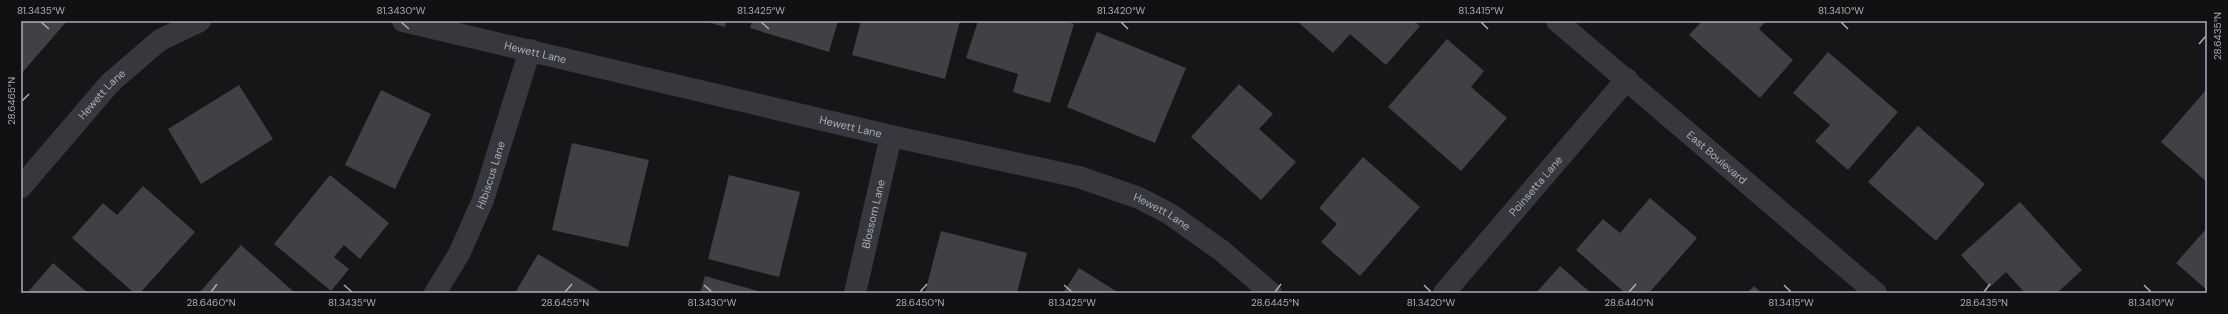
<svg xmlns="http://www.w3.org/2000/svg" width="2228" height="314" font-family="'DM Sans',sans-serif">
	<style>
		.building { fill: #404145 }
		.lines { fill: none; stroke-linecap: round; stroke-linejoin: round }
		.street { stroke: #37383d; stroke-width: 22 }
		.ticks { fill: none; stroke: #a8adb8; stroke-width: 1.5 }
		.labels { text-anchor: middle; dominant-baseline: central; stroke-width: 4; stroke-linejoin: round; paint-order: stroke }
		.street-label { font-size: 11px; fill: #a8adb8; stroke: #111113 }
		.neatline { fill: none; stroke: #a8adb8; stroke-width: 1.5 }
		.ticks-label { font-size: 10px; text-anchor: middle; fill: #a8adb8 }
	</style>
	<rect width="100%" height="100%" fill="#161618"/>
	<path class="building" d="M21,21H67L21,74Z
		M704,21H726L725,27Z
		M752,21H838L829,52L750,28Z
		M861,21H960L945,79L852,55Z
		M978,21H1063L1074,24L1050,103L1013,92L1018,74L966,58Z
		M1299,21H1414L1420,26L1386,65L1350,34L1333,53L1298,22Z
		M1702,21H1766L1759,29L1793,60L1760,98L1689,35Z
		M1097,32L1186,68L1155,143L1067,107Z
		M1447,39L1484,71L1471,87L1507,118L1461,171L1388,107Z
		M1828,52L1898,112L1848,170L1815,141L1830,125L1793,93Z
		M1239,84L1273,114L1259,129L1296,162L1261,200L1191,137Z
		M239,85L273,139L201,184L168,129Z
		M381,90L431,114L395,189L345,165Z
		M2205,91L2207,93V182L2161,142Z
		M1918,126L1985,184L1936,241L1868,182Z
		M572,143L649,160L628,247L552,230Z
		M1363,157L1420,207L1360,276L1321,242L1337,224L1319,208Z
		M330,175L389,223L360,259L344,245L334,257L349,269L331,291L274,244Z
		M729,175L800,192L779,277L708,259Z
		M143,186L195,232L140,293H134L72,238L103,203L117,215Z
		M1650,198L1697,238L1649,293H1625L1576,250L1603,219L1620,233Z
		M2020,202L2082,270L2057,293H2025L2006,272L1990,287L1961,255Z
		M2206,229L2207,230V290L2176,263Z
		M941,231L1027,253L1017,293H925Z
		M241,245L295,293H199Z
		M538,254L603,293H519L516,291Z
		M53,263L88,293H27Z
		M1560,266L1591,293H1536Z
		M1079,268L1119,293H1063Z
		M705,276L765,293H700Z
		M1754,286L1762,293H1747Z"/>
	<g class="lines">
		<g class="street">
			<path id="s1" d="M403,21L891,136L1079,177L1139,198L1170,214L1222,251L1271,293"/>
			<path id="s2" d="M1557,21L1876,293"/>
			<path id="s3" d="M21,187L110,83L160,40L200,21"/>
			<path id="s4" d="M435,293L459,254L483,200L530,50"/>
			<path id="s5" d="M855,293L891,136"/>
			<path id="s6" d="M1444,293L1627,79"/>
		</g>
	</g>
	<path class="ticks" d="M41,22L49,29M401,22L409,29M761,22L769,29M1121,22L1128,29M1481,22L1488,29M1841,22L1848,29M2199,44L2206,36M22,101L29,94M344,285L352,292M704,285L712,292M1064,285L1072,292M1424,285L1431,292M1784,285L1791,292M2144,285L2151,292M211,292L217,284M565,292L572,284M920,292L927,284M1275,292L1281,284M1629,292L1636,284M1984,292L1990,284"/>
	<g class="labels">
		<g class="street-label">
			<text stroke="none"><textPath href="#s1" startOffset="136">Hewett Lane</textPath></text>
			<text stroke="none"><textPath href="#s3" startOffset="123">Hewett Lane</textPath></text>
			<text stroke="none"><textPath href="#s1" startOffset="460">Hewett Lane</textPath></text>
			<text stroke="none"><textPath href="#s2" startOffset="210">East Boulevard</textPath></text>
			<text stroke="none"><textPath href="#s4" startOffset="131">Hibiscus Lane</textPath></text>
			<text stroke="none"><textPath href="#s6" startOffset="141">Poinsetta Lane</textPath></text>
			<text stroke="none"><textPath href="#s1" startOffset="784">Hewett Lane</textPath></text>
			<text stroke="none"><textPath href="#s5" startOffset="81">Blossom Lane</textPath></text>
		</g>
	</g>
	<rect width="2228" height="314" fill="none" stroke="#111113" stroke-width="44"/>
	<rect x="22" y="22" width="2184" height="270" class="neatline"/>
	<g class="ticks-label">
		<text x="41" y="14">81.3435°W</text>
		<text x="401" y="14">81.3430°W</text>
		<text x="761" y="14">81.3425°W</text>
		<text x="1121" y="14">81.3420°W</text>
		<text x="1481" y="14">81.3415°W</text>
		<text x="1841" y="14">81.3410°W</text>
		<text transform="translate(2217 36) rotate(-90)" y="4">28.6435°N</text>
		<text transform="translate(11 101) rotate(-90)" y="4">28.6465°N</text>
		<text x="211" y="306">28.6460°N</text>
		<text x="352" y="306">81.3435°W</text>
		<text x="565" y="306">28.6455°N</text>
		<text x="712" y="306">81.3430°W</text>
		<text x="920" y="306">28.6450°N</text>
		<text x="1072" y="306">81.3425°W</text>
		<text x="1275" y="306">28.6445°N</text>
		<text x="1431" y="306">81.3420°W</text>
		<text x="1629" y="306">28.6440°N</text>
		<text x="1791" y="306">81.3415°W</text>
		<text x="1984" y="306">28.6435°N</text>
		<text x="2151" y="306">81.3410°W</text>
	</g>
</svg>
